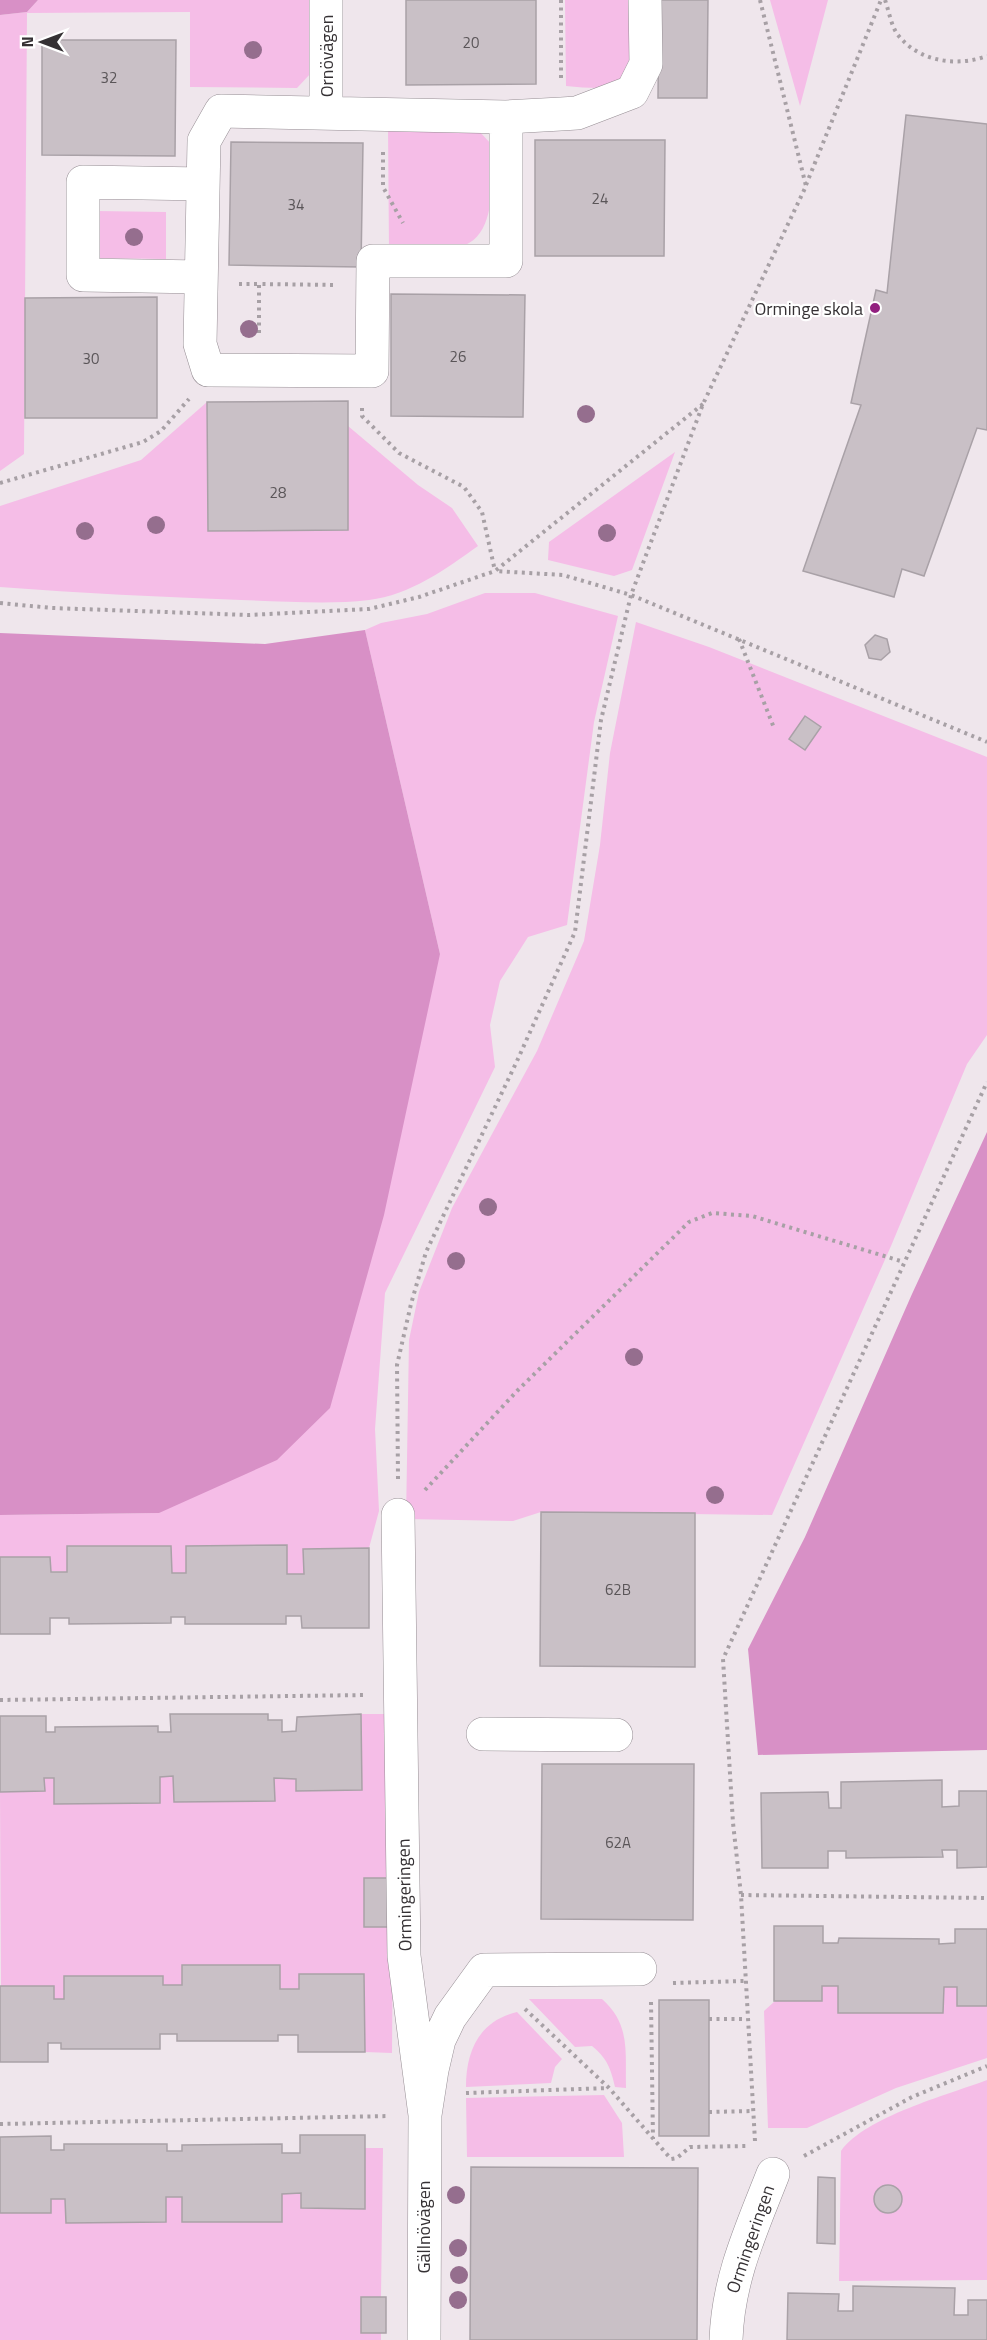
<svg xmlns="http://www.w3.org/2000/svg" width="987" height="2340" font-family="'Titillium Web',sans-serif">
	<style>
		.green { fill: #f5bde7 }
		.forest { fill: #d890c6 }
		.building { fill: #c9c0c6; stroke: #a9a1a7; stroke-width: 1.5 }
		.lines { fill: none; stroke-linecap: round; stroke-linejoin: round }
		.minor-casing { stroke: #968e94; stroke-width: 34 }
		.path { stroke: #a7a0a5; stroke-width: 4; stroke-dasharray: 3 4.5; stroke-linecap: butt }
		.minor { stroke: #fff; stroke-width: 33 }
		.tree { fill: #956e8e }
		.poi-dot { fill: #92207f; stroke: #fff; stroke-width: 2 }
		.labels { text-anchor: middle; dominant-baseline: central; stroke-width: 4.5; stroke-linejoin: round; paint-order: stroke }
		.number-label { font-size: 15px; fill: #5a5558 }
		.street-label { font-size: 18px; fill: #353134; stroke: #fff }
		.poi-label { font-size: 18px; fill: #353134; stroke: #fff; text-anchor: end }
	</style>
	<rect width="100%" height="100%" fill="#efe6ec"/>
	<path class="green" d="M38,0H311L312,72L297,88L190,87V12L27,13L24,454L0,471V15L27,12Z
		M565,0H631C631,29 641,86 599,88C588,88 577,87 566,86Z
		M770,0H828L800,106Z
		M388,126L478,130L492,145C491,176 499,238 459,247C438,253 411,250 389,251Z
		M96,211L166,212V259L95,258Z
		M207,402L208,531L348,530V426L418,485L452,508L478,546C446,569 410,595 369,600C327,605 283,601 241,600C161,597 80,593 0,587V506L141,460Z
		M675,452L632,570L614,576L548,560L549,542Z
		M485,593H535L618,616L594,722L567,925L528,937L500,981L490,1025L495,1067L385,1293L375,1429L379,1511L369,1548L303,1549L304,1574H287V1545L187,1546L186,1573H172L171,1546H67V1572L51,1571L50,1557H0V1515L159,1513L440,954L365,630L381,623L427,614Z
		M636,622L709,647L987,757V1035L967,1064L891,1246L772,1515L541,1512L513,1521L406,1519L409,1340L419,1292L452,1208L537,1051L584,941L600,845L610,753Z
		M361,1714H391L393,1878H364V1926L393,1927L392,2053L365,2052L364,1974L299,1989L163,1985V1976H64V1999H54V1986H1L0,1792L45,1791L44,1778H54V1804L159,1803L160,1777L173,1776L174,1802L274,1801V1778L296,1779V1791L362,1790Z
		M822,1986H838V2013H942L944,1987H957V2006H987V2058L896,2088L807,2128H768L764,2011L775,2001H822Z
		M529,1999H602C631,2025 625,2052 626,2088L615,2087C611,2069 607,2058 592,2046L575,2047Z
		M517,2012L562,2059L555,2067L551,2083L466,2087C466,2051 479,2021 517,2012Z
		M987,2080V2280L839,2281L841,2151C865,2117 947,2095 987,2080Z
		M604,2095L622,2123L624,2157H467L466,2098Z
		M365,2148H383L381,2297H361L381,2333V2340H0V2213L51,2199H65L66,2223L166,2222V2197H182L183,2222H281L282,2194L301,2193V2208L365,2209Z"/>
	<path class="forest" d="M0,0H38L27,12L0,15Z
		M365,630L440,954L384,1215L330,1408L277,1460L159,1513L0,1515V633L265,644Z
		M987,1132V1750L758,1755L748,1649L805,1537L912,1294Z"/>
	<path class="building" d="M406,0H536V84L406,85Z
		M659,0H708L707,98H658Z
		M42,40H176L175,156L42,155Z
		M906,115L987,124V430L977,428L924,576L902,569L894,597L803,571L861,405L851,403L876,290L887,293Z
		M535,140H665L664,256H535Z
		M231,142L363,143L361,267L229,265Z
		M391,294L525,295L523,417L391,416Z
		M157,297V418H25V298Z
		M348,401V530L208,531L207,402Z
		M875,635L887,639L890,652L881,660L869,658L865,645Z
		M805,716L821,727L805,750L789,739Z
		M541,1512L695,1513V1667L540,1666Z
		M287,1545V1574H304L303,1549L369,1548V1628H302L301,1616H286V1624H185V1617H171V1623L69,1624V1618H50V1634H0V1557H50L51,1572H67V1546H171L172,1573H186V1546Z
		M170,1714H268V1720H282V1732L296,1731L297,1717L361,1714L362,1790L296,1791V1779L274,1778L275,1801L174,1802L173,1776L160,1777V1803L54,1804V1778H44L45,1791L0,1792V1716H46V1732H55V1727L158,1726V1732H171Z
		M542,1764H694L693,1920L541,1919Z
		M942,1780V1807L959,1806V1791H987V1867L957,1868V1850H942L943,1857L846,1858V1851H828V1868H762L761,1793L828,1792L829,1808H841V1782Z
		M364,1878H393V1927H364Z
		M774,1926H823V1943H838L839,1938L939,1939V1944L955,1943V1929H987V2006H957V1987H944L943,2013H838V1986H822V2001H774Z
		M182,1965H280V1989H299V1974H364L365,2052H298V2035H278V2041H177V2034H160V2049H61V2043H48V2062H0V1986H54V1999H64V1976H163V1985H182Z
		M659,2000H709V2136H659Z
		M300,2135H365V2209L301,2208V2193L282,2194V2222H182V2197H166V2222L66,2223L65,2199H51V2213H0V2137L51,2136V2150H64V2144H167V2151H182V2145L282,2144V2153H300Z
		M471,2167L698,2168L697,2340H470Z
		M818,2177L835,2178V2244L817,2243Z
		M874 2199a14 14 0 1 1 28 0a14 14 0 1 1-28 0Z
		M853,2286L955,2288L954,2315H968V2300H987V2340H787L788,2293L839,2294L838,2311H853Z
		M361,2297H386V2333H361Z"/>
	<g class="lines">
		<g class="minor-casing">
			<path id="minor" d="M326,0V112
				M506,117V261H373L372,371L208,370L200,344L204,141L221,111L506,117L561,114L577,113L632,92L646,64L645,0
				M201,277L83,275V182L203,184
				M398,1515L404,1956L425,2115
				M483,1734L616,1735
				M424,2340L425,2115L432,2070L439,2040L450,2017L484,1970L640,1969
				M726,2340C728,2279 751,2230 773,2174"/>
		</g>
		<path class="path" d="M561,0V78
			M760,0L806,186L703,404L631,595L987,742
			M885,0C889,11 891,26 898,35C919,62 957,67 987,56
			M383,152V187L403,223
			M806,185L881,0
			M239,284H259
			M259,333V284L337,285
			M362,408V416L399,453L464,487L482,512L495,571
			M0,483L143,442L161,431L189,399
			M0,603L52,608L249,615L369,609L419,597L495,571L703,404
			M739,639L774,728
			M398,1479L397,1365L411,1304L426,1252L517,1061L575,932L601,720L631,595L563,575L495,571
			M425,1490L517,1391L689,1222L712,1213L752,1216L904,1262
			M0,1700L365,1695
			M741,1895L987,1898
			M673,1983L744,1981
			M651,2002L653,2139
			M525,2009L609,2088L671,2159L677,2158L690,2147L749,2146
			M709,2019H746
			M466,2093L608,2088
			M709,2112L752,2111
			M0,2124L389,2116
			M755,2141L741,1895L733,1823L723,1659L987,1082
			M804,2156L912,2097L987,2066"/>
		<use href="#minor" class="minor"/>
	</g>
	<g class="tree">
		<circle cx="253" cy="50" r="9"/>
		<circle cx="134" cy="237" r="9"/>
		<circle cx="249" cy="329" r="9"/>
		<circle cx="586" cy="414" r="9"/>
		<circle cx="156" cy="525" r="9"/>
		<circle cx="85" cy="531" r="9"/>
		<circle cx="607" cy="533" r="9"/>
		<circle cx="488" cy="1207" r="9"/>
		<circle cx="456" cy="1261" r="9"/>
		<circle cx="634" cy="1357" r="9"/>
		<circle cx="715" cy="1495" r="9"/>
		<circle cx="456" cy="2195" r="9"/>
		<circle cx="458" cy="2248" r="9"/>
		<circle cx="459" cy="2275" r="9"/>
		<circle cx="458" cy="2300" r="9"/>
	</g>
	<circle class="poi-dot" cx="875" cy="308" r="6"/>
	<g class="labels">
		<g class="number-label">
			<text x="471" y="42">20</text>
			<text x="109" y="77">32</text>
			<text x="600" y="198">24</text>
			<text x="296" y="204">34</text>
			<text x="458" y="356">26</text>
			<text x="91" y="358">30</text>
			<text x="278" y="492">28</text>
			<text x="618" y="1589">62B</text>
			<text x="618" y="1842">62A</text>
		</g>
		<g class="street-label">
			<text transform="translate(326 56) rotate(-90)">Ornövägen</text>
			<text transform="translate(404 1895) rotate(-91)">Ormingeringen</text>
			<text transform="translate(423 2227) rotate(-90)">Gällnövägen</text>
			<text transform="translate(750 2239) rotate(-71)">Ormingeringen</text>
		</g>
		<g class="poi-label">
			<text x="863" y="308">Orminge skola</text>
		</g>
	</g>
	<g transform="translate(42 42) rotate(270)" stroke="#ffffff" stroke-width="4.5" paint-order="stroke">
	<path d="M0-4.5L10 22L0 15L-10 22Z" fill="#353134"/>
	<text y="-9" font-size="16" font-weight="bold" text-anchor="middle" fill="#353134">N</text>
	</g>
</svg>
